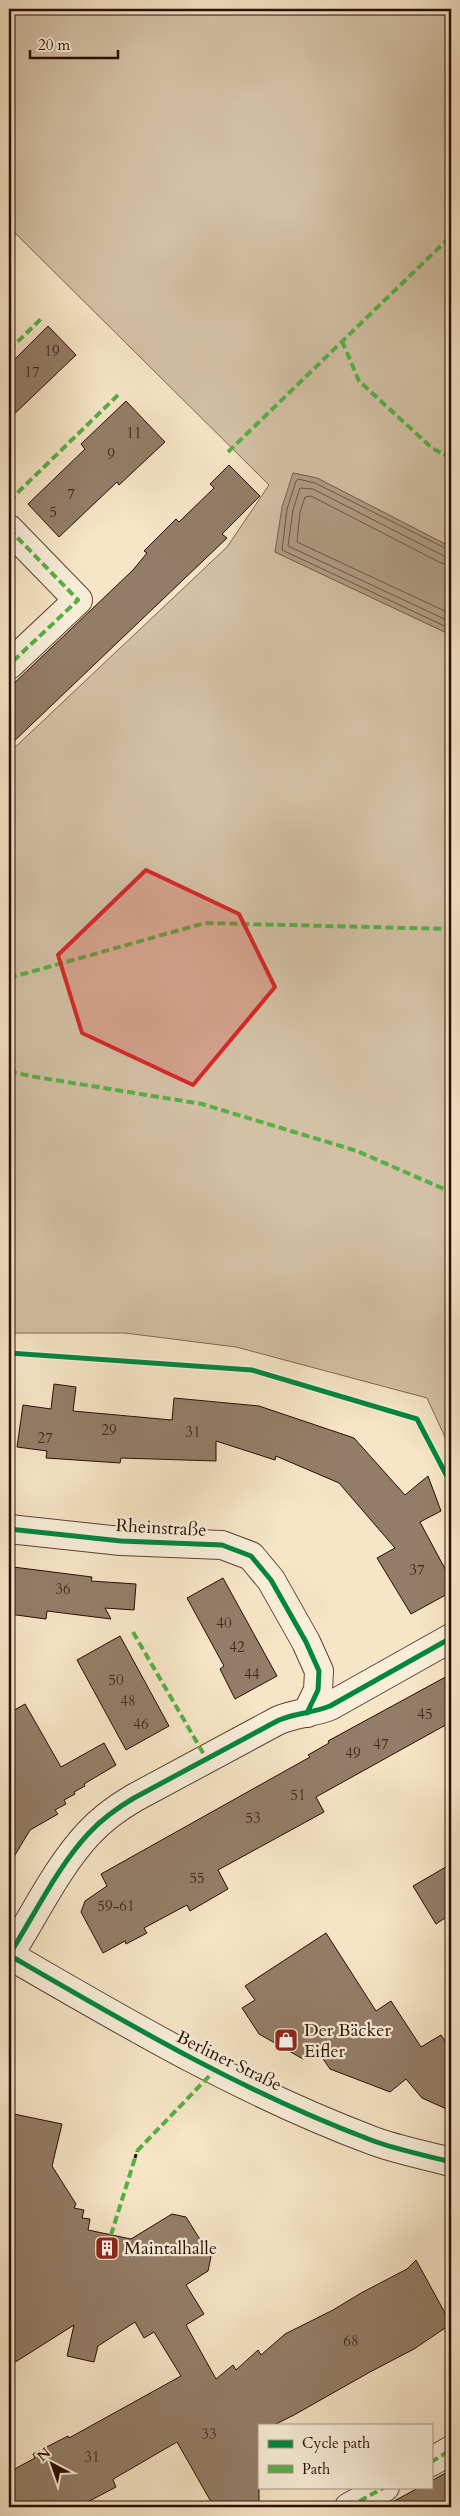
<svg xmlns="http://www.w3.org/2000/svg" width="460" height="2516" font-family="Cardo,serif">
	<style>
		.green { fill: #d3c0a5; stroke: #7e6654 }
		.water { fill: #b09c84; stroke: #7a6350 }
		.lines { fill: none; stroke-linecap: round; stroke-linejoin: round }
		.shore { stroke: #6c5444; stroke-width: 1 }
		.building { fill: #947d68; stroke: #290d03 }
		.minor-casing { stroke: #5c4334; stroke-width: 30 }
		.tertiary-casing { stroke: #5c4334; stroke-width: 30 }
		.path { stroke: #290d03; stroke-width: 3; stroke-dasharray: 4 2.5; stroke-linecap: butt }
		.minor { stroke: #f9eeda; stroke-width: 28 }
		.tertiary { stroke: #f9eeda; stroke-width: 28 }
		.quiet { stroke: #56b044; stroke-width: 4; stroke-dasharray: 8 4; stroke-linecap: butt }
		.cycleway-casing { stroke: #f9eeda; stroke-width: 8 }
		.cycleway { stroke: #00873e; stroke-width: 5 }
		.marked { fill: #d62828; fill-opacity: 0.2; stroke: #d62828; stroke-width: 4; stroke-linejoin: round }
		.labels { text-anchor: middle; dominant-baseline: central; stroke-width: 4.5; stroke-linejoin: round; paint-order: stroke }
		.number-label { font-size: 15px; fill: #44291c }
		.street-label { font-size: 18px; fill: #290d03; stroke: #f9eeda }
		.poi-label { font-size: 18px; fill: #290d03; stroke: #f9eeda; text-anchor: start }
	</style>
	<rect width="100%" height="100%" fill="#f6e5c6"/>
	<filter id="stains"><feTurbulence type="fractalNoise" baseFrequency=".004" numOctaves="4"/><feColorMatrix values="0 0 0 0 .2 0 0 0 0 .09 0 0 0 0 .02 0 0 0 .5 -.17"/></filter>
	<radialGradient id="worn" r=".72"><stop offset=".6" stop-color="#630" stop-opacity="0"/><stop offset="1" stop-color="#630" stop-opacity=".3"/></radialGradient>
	<path class="green" d="M9,9H451V547L317,478L293,473L275,552L451,635V1450L427,1398L236,1347L125,1333H9V753L227,547L269,485L9,227Z"/>
	<path class="water" d="M293,473L317,478L451,547V635L275,552L282,507Z"/>
	<g class="lines">
		<path class="shore" d="M451,551L315,483L298,479L296,481L287,509L282,550L451,629
			M451,558L444,556L313,489L300,488L293,510L288,546L451,622
			M451,565L441,563L311,496L305,497L300,512L297,542L451,614"/>
	</g>
	<path class="building" d="M48,326L76,355L9,419V365Z
		M126,401L165,442L119,485L117,482L59,537L28,504L85,449L81,444Z
		M229,465L260,496L222,534L227,538L9,746V688L133,570L147,553L144,551L176,519L179,522L214,488L210,484Z
		M54,1384L76,1387L73,1411L172,1420L174,1398L259,1406L354,1438L405,1495L428,1476L441,1511L420,1522L451,1580V1592L411,1614L377,1558L395,1548L339,1483L276,1456L275,1460L216,1441V1461L121,1458L120,1463L46,1458L47,1451L17,1447L23,1405L51,1409Z
		M13,1567L92,1577L91,1581L136,1584L134,1610L105,1608L111,1619L47,1611L46,1619L9,1614Z
		M223,1578L277,1676L235,1699L220,1669L224,1666L187,1598Z
		M120,1636L169,1726L126,1750L77,1660Z
		M451,1674V1722L316,1797L324,1812L218,1870L228,1889L190,1911L187,1905L144,1928L147,1933L126,1944L125,1941L103,1953L81,1912L85,1901L107,1886L101,1874L310,1757L308,1755L329,1743L328,1741Z
		M25,1704L61,1767L104,1743L116,1765L84,1784L85,1786L74,1792L75,1794L64,1800L66,1804L55,1810L58,1814L30,1830L9,1865V1713Z
		M451,1864V1914L436,1924L413,1886Z
		M326,1933L376,2011L391,2001L421,2047L441,2035L451,2050V2111L422,2098L406,2079L390,2092L330,2069L317,2050L303,2059L259,2034L242,2008L255,2000L245,1986Z
		M9,2113L62,2124L52,2166L76,2204L74,2208L84,2210L82,2218L90,2219L88,2230L131,2239L172,2214L186,2217L211,2257L208,2271L186,2285L204,2314L186,2325L216,2379L233,2365L236,2370L258,2350L261,2355L285,2334L333,2310L361,2293L407,2269L416,2260L451,2324L414,2349L370,2372L294,2415L274,2425H259V2507H214L177,2442L115,2478L113,2480L116,2487L78,2507H9V2472L35,2458L33,2454L68,2436L69,2438L181,2376L154,2332L144,2338L135,2322L98,2346L94,2362L67,2356L74,2325L9,2366Z
		M451,2470V2507H383L420,2487H431V2481Z"/>
	<g class="lines">
		<g class="minor-casing">
			<path id="minor" d="M9,529L78,600L9,665
				M9,1529L121,1541L222,1545L251,1556L271,1580L306,1642L319,1671L318,1690L307,1713
				M9,1955C34,1916 57,1867 89,1833C102,1819 117,1808 134,1798L279,1720C295,1713 313,1713 330,1706L451,1638
				M431,2462L451,2450
				M349,2507L385,2487"/>
		</g>
		<g class="tertiary-casing">
			<path id="tertiary" d="M9,1955C126,2023 243,2092 371,2140C397,2150 425,2155 451,2162"/>
		</g>
		<path class="path" d="M135,2158L137,2151"/>
		<use href="#minor" class="minor"/>
		<use href="#tertiary" class="tertiary"/>
		<path class="quiet" d="M342,341L359,381L432,448L451,458
			M9,350L43,317
			M228,452L451,236
			M9,501L119,394
			M9,529L78,600L9,665
			M9,978L205,923L451,929
			M9,1071L30,1076L202,1104L357,1151L451,1192
			M133,1632L206,1758
			M137,2151L215,2070
			M111,2235L135,2158
			M431,2462L451,2450
			M349,2507L385,2487"/>
		<g class="cycleway-casing">
			<path id="cycleway" d="M9,1353L252,1370L417,1419L451,1484
				M9,1529L121,1541L222,1545L251,1556L271,1580L306,1642L319,1671L318,1690L307,1713
				M9,1955C34,1916 57,1867 89,1833C102,1819 117,1808 134,1798L279,1720C295,1713 313,1713 330,1706L451,1638
				M9,1955C126,2023 243,2092 371,2140C397,2150 425,2155 451,2162"/>
		</g>
		<use href="#cycleway" class="cycleway"/>
	</g>
	<path class="marked" d="M146,870L239,914L275,987L193,1085L82,1033L58,955Z"/>
	<defs>
		<g id="shop-square" transform="scale(1.25)"><rect x="-9" y="-9" width="18" height="18" rx="4" fill="#8f2418" stroke="#f9eeda"/><path d="M-5-2.5h2.3a2.7 3.5 0 0 1 5.4 0H5L5.5 6h-11ZM-1.5-2.5h3a1.5 2.3 0 0 0-3 0Z" fill="#fff"/></g>
		<g id="building-square" transform="scale(1.25)"><rect x="-9" y="-9" width="18" height="18" rx="4" fill="#8f2418" stroke="#f9eeda"/><path d="M-4-6H4V6H1V3H-1V6H-4ZM-2.5-4.3h1.7v1.8h-1.7ZM.8-4.3h1.7v1.8H.8ZM-2.5-1h1.7V.8h-1.7ZM.8-1h1.7V.8H.8Z" fill="#fff"/></g>
	</defs>
	<g fill-rule="evenodd">
		<use href="#shop-square" x="286" y="2040"/>
		<use href="#building-square" x="107" y="2248"/>
	</g>
	<g class="labels">
		<g class="number-label">
			<text x="52" y="351">19</text>
			<text x="32" y="372">17</text>
			<text x="134" y="433">11</text>
			<text x="111" y="454">9</text>
			<text x="71" y="494">7</text>
			<text x="53" y="512">5</text>
			<text x="109" y="1430">29</text>
			<text x="193" y="1432">31</text>
			<text x="45" y="1438">27</text>
			<text x="417" y="1570">37</text>
			<text x="63" y="1589">36</text>
			<text x="224" y="1623">40</text>
			<text x="237" y="1647">42</text>
			<text x="252" y="1674">44</text>
			<text x="116" y="1680">50</text>
			<text x="128" y="1701">48</text>
			<text x="425" y="1714">45</text>
			<text x="141" y="1724">46</text>
			<text x="381" y="1744">47</text>
			<text x="353" y="1753">49</text>
			<text x="298" y="1795">51</text>
			<text x="253" y="1818">53</text>
			<text x="197" y="1878">55</text>
			<text x="116" y="1906">59-61</text>
			<text x="351" y="2341">68</text>
			<text x="209" y="2434">33</text>
			<text x="92" y="2457">31</text>
		</g>
		<g class="street-label">
			<text transform="translate(161 1528) rotate(3)">Rheinstraße</text>
			<text transform="translate(229 2061) rotate(26)">Berliner Straße</text>
		</g>
		<g class="poi-label">
			<text x="304" y="2030">Der Bäcker<tspan x="304" dy="21">Eifler</tspan></text>
			<text x="124" y="2248">Maintalhalle</text>
		</g>
	</g>
	<rect width="460" height="2516" fill="none" stroke="#f6e5c6" stroke-width="30"/>
	<rect x="10" y="10" width="440" height="2496" fill="none" stroke="#290d03" stroke-width="2.5"/>
	<rect x="15" y="15" width="430" height="2486" fill="none" stroke="#290d03"/>
	<rect x="258" y="2424" width="175" height="65" fill="#f9eeda" stroke="#a69484"/>
	<rect x="268" y="2440" width="25" height="8" fill="#00873e" stroke="#a69484"/>
	<text x="302" y="2448" font-size="15" fill="#290d03">Cycle path</text>
	<rect x="268" y="2465" width="25" height="8" fill="#56b044" stroke="#a69484"/>
	<text x="302" y="2474" font-size="15" fill="#290d03">Path</text>
	<g transform="translate(52 2464) rotate(319)" stroke="#f9eeda" stroke-width="4" paint-order="stroke">
	<path d="M0-4L9 19L0 12L-9 19Z" fill="#290d03"/>
	<text y="-8" font-size="14" font-weight="bold" text-anchor="middle" fill="#290d03">N</text>
	</g>
	<path d="M30 50v8h88v-8" fill="none" stroke="#290d03" stroke-width="2.5"/>
	<text x="38" y="50" font-size="15" fill="#290d03" stroke="#f9eeda" stroke-width="4" paint-order="stroke">20 m</text>
	<rect width="100%" height="100%" filter="url(#stains)"/>
	<rect width="100%" height="100%" fill="url(#worn)"/>
</svg>
